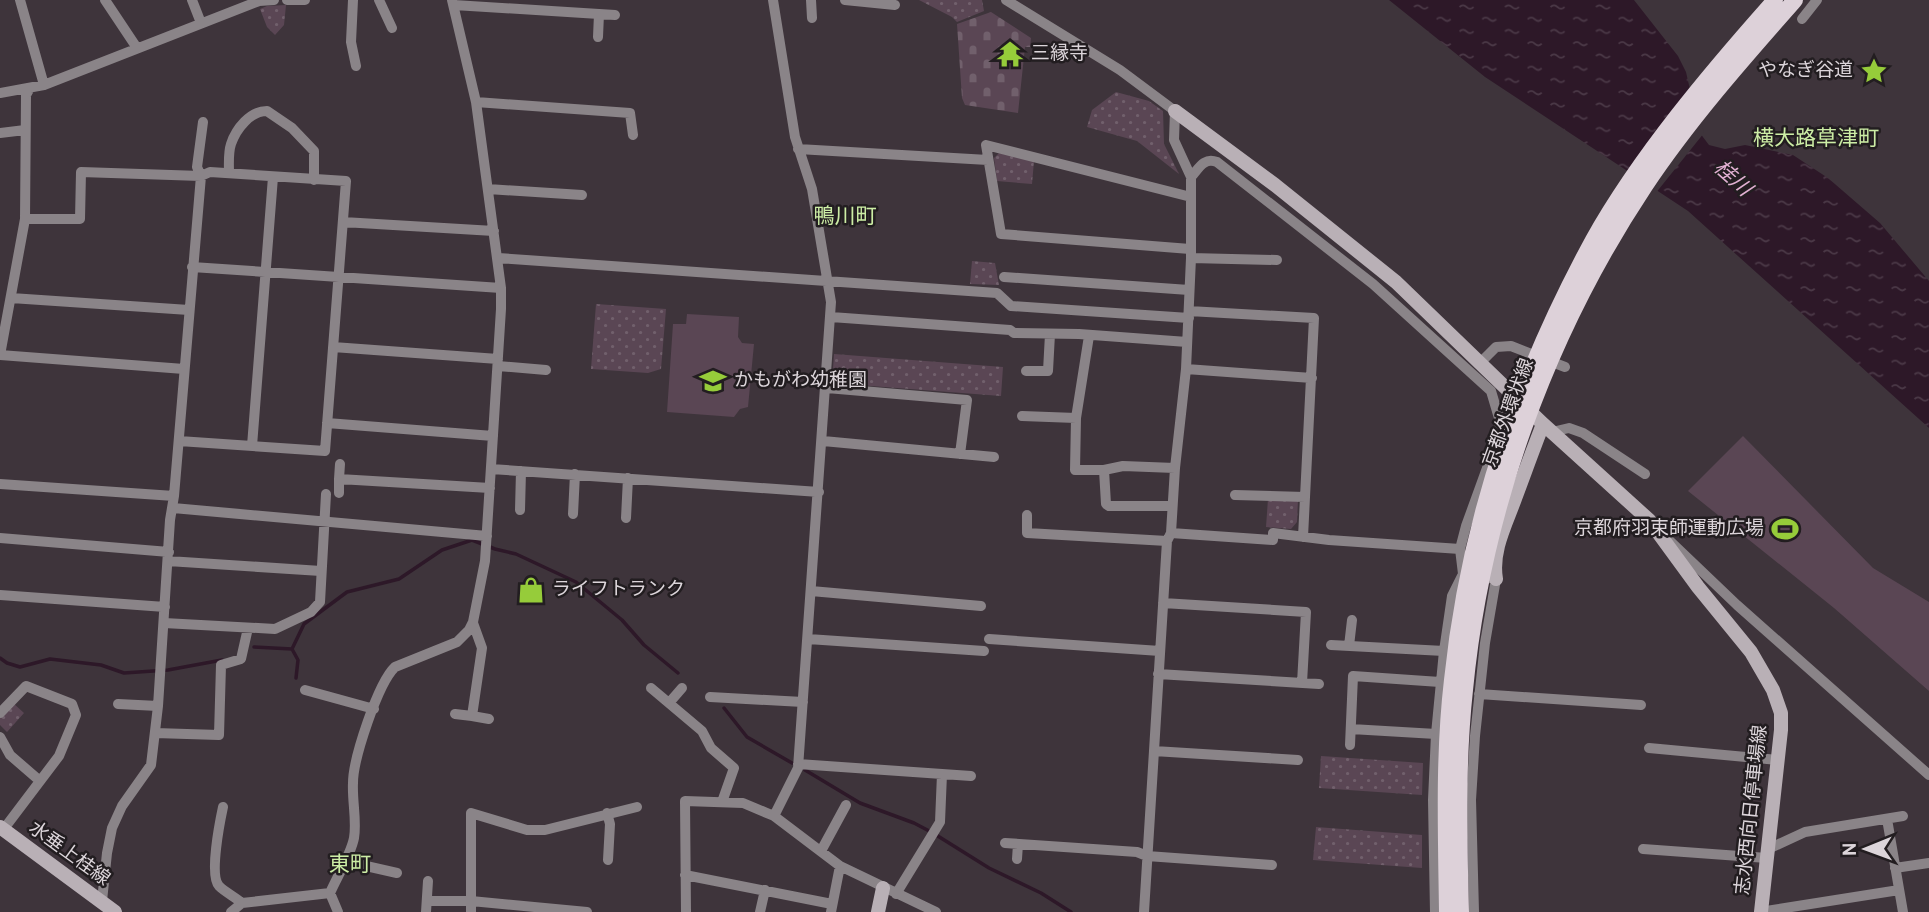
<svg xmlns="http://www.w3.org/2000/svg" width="1929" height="912" font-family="Overpass,'Noto Sans JP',sans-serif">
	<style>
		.grass { fill: url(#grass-dots) }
		.cemetery { fill: url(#cemetery-stones) }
		.garden { fill: #5a4654 }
		.water { fill: url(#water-ripples) }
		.pier { fill: #3e343b }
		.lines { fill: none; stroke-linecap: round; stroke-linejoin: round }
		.stream { stroke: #2d1828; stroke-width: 3.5 }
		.street { stroke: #8a8488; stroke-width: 10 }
		.secondary { stroke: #b9b0b6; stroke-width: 14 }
		.street-bridge { stroke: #8a8488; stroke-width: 10 }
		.primary-bridge { stroke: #ddd1d9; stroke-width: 16 }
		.labels { text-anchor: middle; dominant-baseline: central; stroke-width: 5; stroke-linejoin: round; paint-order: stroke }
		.poi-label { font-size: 19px; fill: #dcd5da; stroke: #221d20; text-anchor: start }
		.street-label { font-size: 19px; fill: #dcd5da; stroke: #221d20 }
		.neighbourhood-label { font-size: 21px; fill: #cceda5; stroke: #221d20 }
		.water-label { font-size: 21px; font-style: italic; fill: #e1b0d2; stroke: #221d20 }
	</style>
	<defs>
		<pattern id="grass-dots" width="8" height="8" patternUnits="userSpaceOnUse" patternTransform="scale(1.75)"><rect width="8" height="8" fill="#5a4654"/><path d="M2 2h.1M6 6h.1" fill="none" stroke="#71606c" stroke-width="1.8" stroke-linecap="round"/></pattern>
		<pattern id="cemetery-stones" width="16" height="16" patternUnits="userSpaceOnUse" patternTransform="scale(1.75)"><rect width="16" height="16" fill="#5a4654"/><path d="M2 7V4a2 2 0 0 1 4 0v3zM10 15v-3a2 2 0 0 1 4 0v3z" fill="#71606c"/></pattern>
		<pattern id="water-ripples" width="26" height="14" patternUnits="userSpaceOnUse" patternTransform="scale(1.75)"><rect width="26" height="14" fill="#2d1828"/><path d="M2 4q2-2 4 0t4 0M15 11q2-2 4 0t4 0" fill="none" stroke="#4b3947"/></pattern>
	</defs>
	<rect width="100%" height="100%" fill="#3e343b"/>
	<path class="grass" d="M919,0H982L984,11L957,22L952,17Z
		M286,5L284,25L275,35L267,27L260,9L267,6Z
		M1116,92L1149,101L1163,111L1164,144L1179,174L1137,141L1087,127L1092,110Z
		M999,153L1034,161L1032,184L997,181L994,158Z
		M972,261L995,263L999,285L970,284Z
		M596,304L666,309L661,369L648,373L591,369Z
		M834,354L1003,367L1001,396L832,383Z
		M1268,499L1298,500L1297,522L1291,529L1266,527Z
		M13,703L24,713L7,732L0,725V717Z
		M1321,756L1423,763L1422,795L1319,788Z
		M1316,827L1422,835V868L1313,860Z"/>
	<path class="cemetery" d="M991,12L1031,38L1030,47H1025L1018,113L965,105L962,98L957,24Z"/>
	<path class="garden" d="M687,314L739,317L738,337L742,343L754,344L748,407L740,409L734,417L667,412L673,324H686Z
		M1743,436L1873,568L1929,602V691L1834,608L1688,491Z"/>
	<path class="water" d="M1389,0H1634L1678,56L1686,72L1700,133L1709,145L1725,149L1745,145L1793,155L1828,178L1880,223L1929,281V428L1688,211L1485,77Z"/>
	<path class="pier" d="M1693,90L1704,133L1655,194L1628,177Z"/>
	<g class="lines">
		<path class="stream" d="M254,647L292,649L304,624L347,592L399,579L442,550L472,540L495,549L516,554L576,582L622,620L644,645L678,673
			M292,649L298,660L296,678
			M0,658L7,663L20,667L50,659L101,665L124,673L168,670L222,660
			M724,708L747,737L792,763
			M805,770L860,803L914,823L933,833L989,868L1041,893L1071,912"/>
		<path class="street" d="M20,0L44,85
			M105,0L137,48
			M192,0L201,23
			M287,0H305
			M353,0L351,42L356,66
			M379,0L392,28
			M773,0L795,137L812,189L831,302L798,768L774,816
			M811,0L812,18
			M845,0L895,5
			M1006,0L1120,70L1175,111L1174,140L1191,177V258L1186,369L1175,468L1171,533L1167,541L1144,912
			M454,5L615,15
			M1802,19L1817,0
			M598,37L599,14
			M0,93L44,85L259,1L274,0
			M476,102L630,113L633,135
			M0,133L25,130
			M798,149L988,160
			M229,173C229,164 228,153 231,144C236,129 250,111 267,111L292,128L314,151V180
			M1191,177C1199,168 1204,157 1217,162L1373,284L1491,391L1499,418V435L1466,526L1460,549L1463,574L1452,596L1444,651L1436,734L1433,800L1435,912
			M488,189L582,195
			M25,219H80L81,172L201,176L210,172L346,181L325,451L179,441
			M343,222L494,231
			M1190,249L1001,234L986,145L1191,197
			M498,258L997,293L1011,306L1189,318
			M1191,258L1277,260
			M192,267L501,288
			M1004,277L1189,290
			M11,298L189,310
			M1189,311L1314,318L1303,537
			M831,317L1010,330L1014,333L1079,334L1187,342
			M1089,336L1076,418L1075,470H1104L1123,466L1175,468
			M333,347L498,359
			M0,355L25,219L26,95L30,88
			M0,355L184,369
			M1481,362L1496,347L1511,346L1565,367
			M498,366L546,370
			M1186,369L1312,378
			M1026,371H1048L1050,334
			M827,388L967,400L960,454
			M1022,416L1076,418
			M327,423L493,436
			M1552,432L1569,428L1583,433L1645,474
			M823,441L994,457
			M252,446L273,177
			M340,464L339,479L490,488
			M491,469L819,492
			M1104,470L1106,504L1109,506H1172
			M0,484L174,496
			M339,493V479
			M1235,495L1305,497
			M173,508L487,536
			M520,510L521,471
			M573,514L575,474
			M1027,515V533L1167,541
			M626,518L628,478
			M1171,533L1273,540V533L1329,540L1460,549
			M0,538L169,552
			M1670,541L1737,605L1929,775
			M168,561L321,571
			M811,591L981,606
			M0,595L165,607
			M1163,603L1306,612L1302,683
			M164,623L275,629L311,612L320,602L326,494
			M808,639L984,651
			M989,639L1160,651
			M1331,645L1444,651
			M1349,646L1352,620
			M1158,674L1319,684
			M651,688L702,731L711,748L734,768L722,802
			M305,690L374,709
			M1479,694L1641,705
			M710,697L803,702
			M669,703L682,688
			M118,704L158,706
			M0,713L26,686L72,704L76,715L59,756L3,830
			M455,714L472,716L482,648L473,623
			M472,716L489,719
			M1351,729L1436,734
			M155,733L219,735L221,665L241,659L248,628
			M0,737L10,755L40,781
			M1350,745L1353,676L1440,682
			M1649,748L1778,760
			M1154,751L1298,760
			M798,764L971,776
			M223,807C220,821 209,876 219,886C225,892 235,897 242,903
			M607,813L610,824L608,860
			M1887,819L1903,912
			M1005,843L1137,852L1147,856L1272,865
			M1643,849L1767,858
			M1768,849L1805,832L1903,816
			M821,851L846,805
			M1017,859L1018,844
			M344,861L397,873
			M1895,868L1929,863
			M685,875L832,904
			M896,894L940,822L942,774
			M102,901L107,853L112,828L122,806L151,765L158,706L170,520L174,496L201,176L197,167L203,122
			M427,901H471L587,912
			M231,912L242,903L330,893
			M338,912L330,893C337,877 351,854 354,838C357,821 352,801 353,783C353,759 378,683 395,667L457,642L469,630L473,622L485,561L501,309V288L476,102L452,0
			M426,912L428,881
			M471,912V813L527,830H545L637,807
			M686,912L685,801L743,803L774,816L840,866L936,912
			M760,912L765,890
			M831,912L840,866
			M1474,912L1471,800L1475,736L1485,643L1496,579H1492
			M1760,912L1899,890"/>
		<path class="secondary" d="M1175,111L1275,185L1396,282L1543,424L1649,520L1698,587L1751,652L1773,690L1781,713V730L1761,912
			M1496,579C1491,550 1507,522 1516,496C1525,472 1534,447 1543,424
			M0,827L115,912
			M878,912L883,888"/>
		<path class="street-bridge" d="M1588,267L1608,231"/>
		<path class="primary-bridge" d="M1447,912C1446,834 1443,757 1452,680C1468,525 1519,376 1593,240C1640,156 1711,72 1775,0
			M1461,912C1459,838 1457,764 1465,690C1482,512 1546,335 1645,186C1689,120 1743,59 1795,0"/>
	</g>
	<defs>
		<g id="temple-bare" transform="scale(2.1)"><path d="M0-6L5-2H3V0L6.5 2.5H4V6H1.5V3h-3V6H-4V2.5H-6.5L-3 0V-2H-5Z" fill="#96cc3a" stroke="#221d20" stroke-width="2.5" paint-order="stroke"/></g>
		<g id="sight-bare" transform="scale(2.1)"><path d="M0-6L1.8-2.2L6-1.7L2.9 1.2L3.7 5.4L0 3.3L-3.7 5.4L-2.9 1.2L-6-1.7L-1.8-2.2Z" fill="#96cc3a" stroke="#221d20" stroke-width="2.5" paint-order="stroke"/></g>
		<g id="school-bare" transform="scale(2.1)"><path d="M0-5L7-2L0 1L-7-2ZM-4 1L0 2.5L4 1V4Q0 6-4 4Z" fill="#96cc3a" stroke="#221d20" stroke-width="2.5" paint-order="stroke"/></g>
		<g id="stadium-bare" transform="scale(2.1)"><path d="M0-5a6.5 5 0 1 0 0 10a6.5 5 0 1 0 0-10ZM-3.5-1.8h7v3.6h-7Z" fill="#96cc3a" stroke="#221d20" stroke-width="2.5" paint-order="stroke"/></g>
		<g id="shop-bare" transform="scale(2.1)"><path d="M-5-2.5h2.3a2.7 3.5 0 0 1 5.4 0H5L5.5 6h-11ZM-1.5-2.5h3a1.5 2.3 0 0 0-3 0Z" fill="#96cc3a" stroke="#221d20" stroke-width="2.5" paint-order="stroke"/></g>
	</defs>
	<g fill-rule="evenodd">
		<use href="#temple-bare" x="1010" y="54"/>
		<use href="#sight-bare" x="1874" y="71"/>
		<use href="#school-bare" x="713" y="381"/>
		<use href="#stadium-bare" x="1785" y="529"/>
		<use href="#shop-bare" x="531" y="590"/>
	</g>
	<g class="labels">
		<g class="poi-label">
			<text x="1031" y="54">三縁寺</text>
			<text x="1853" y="71" text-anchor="end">やなぎ谷道</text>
			<text x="734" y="381">かもがわ幼稚園</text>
			<text x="1764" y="529" text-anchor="end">京都府羽束師運動広場</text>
			<text x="552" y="590">ライフトランク</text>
		</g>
		<g class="street-label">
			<text transform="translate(1509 413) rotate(-70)">京都外環状線</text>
			<text transform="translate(1752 810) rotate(-84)">志水西向日停車場線</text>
			<text transform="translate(69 854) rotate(36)">水垂上桂線</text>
		</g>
		<g class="neighbourhood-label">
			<text x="1816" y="139">横大路草津町</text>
			<text x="845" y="217">鴨川町</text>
			<text x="350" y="865">東町</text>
		</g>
		<g class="water-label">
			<text transform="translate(1732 179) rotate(42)">桂川</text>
		</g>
	</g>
	<g transform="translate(1866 849) rotate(269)" stroke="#221d20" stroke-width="5" paint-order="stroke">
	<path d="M0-5L12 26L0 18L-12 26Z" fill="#dcd5da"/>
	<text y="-10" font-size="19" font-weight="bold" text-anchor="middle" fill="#dcd5da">N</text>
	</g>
</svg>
